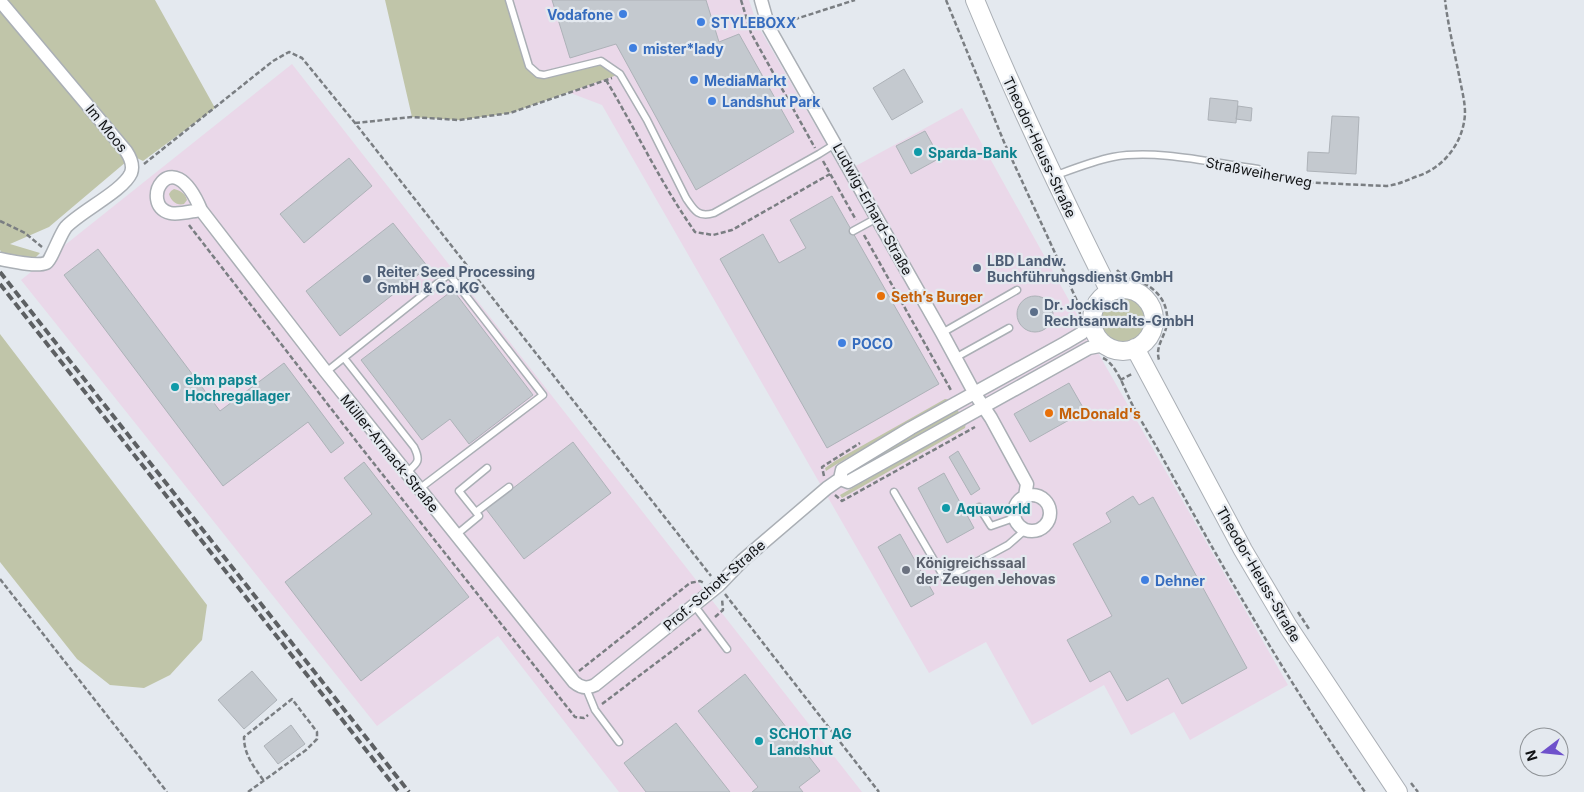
<svg xmlns="http://www.w3.org/2000/svg" width="1584" height="792" font-family="Inter,sans-serif">
	<style>
		.commercial { fill: #ead8e9 }
		.green { fill: #c0c5a9 }
		.building { fill: #c4c9cf; stroke: #adb2b8 }
		.lines { fill: none; stroke-linecap: round; stroke-linejoin: round }
		.lane-casing { stroke: #aaafb5; stroke-width: 9 }
		.street-casing { stroke: #aaafb5; stroke-width: 15 }
		.secondary-casing { stroke: #aaafb5; stroke-width: 20 }
		.path { stroke: #7a7e82; stroke-width: 2.5; stroke-dasharray: 5 2.5; stroke-linecap: butt }
		.lane { stroke: #fff; stroke-width: 6 }
		.street { stroke: #fff; stroke-width: 12 }
		.secondary { stroke: #fff; stroke-width: 18 }
		.rail { stroke: #5d6063; stroke-width: 4; stroke-dasharray: 8 4; stroke-linecap: butt }
		.shop-dot { fill: #3f7fe0; stroke: #e4e9ef; stroke-width: 2 }
		.culture-dot { fill: #0f9aa8; stroke: #e4e9ef; stroke-width: 2 }
		.service-dot { fill: #5c6f8a; stroke: #e4e9ef; stroke-width: 2 }
		.food-dot { fill: #e8710a; stroke: #e4e9ef; stroke-width: 2 }
		.worship-dot { fill: #6b7280; stroke: #e4e9ef; stroke-width: 2 }
		.labels { text-anchor: middle; dominant-baseline: central; stroke-width: 4.5; stroke-linejoin: round; paint-order: stroke }
		.shop-label { font-size: 14px; font-weight: bold; fill: #366cbe; stroke: #e4e9ef; text-anchor: start }
		.street-label { font-size: 14px; fill: #101214; stroke: #e4e9ef }
		.culture-label { font-size: 14px; font-weight: bold; fill: #0d838f; stroke: #e4e9ef; text-anchor: start }
		.service-label { font-size: 14px; font-weight: bold; fill: #4e5e75; stroke: #e4e9ef; text-anchor: start }
		.food-label { font-size: 14px; font-weight: bold; fill: #c56008; stroke: #e4e9ef; text-anchor: start }
		.worship-label { font-size: 14px; font-weight: bold; fill: #5b616d; stroke: #e4e9ef; text-anchor: start }
	</style>
	<rect width="100%" height="100%" fill="#e4e9ef"/>
	<path class="commercial" d="M496,0H749L757,24L843,173L962,108L1105,365L1288,685L1190,740L1174,712L1131,735L1104,685L1032,725L986,642L929,673L602,105L518,73Z
		M292,64L862,792H619L498,636L377,726L21,280Z"/>
	<path class="green" d="M0,0H155L215,108L143,161L133,156L49,227L10,244L40,253L35,258L2,253L0,250Z
		M385,0H509L527,59L538,74L601,61L620,74L510,113L459,120L412,117Z
		M174,189C181,191 185,193 187,200L184,204C177,206 171,201 169,194L171,191Z
		M1097 320a25 25 0 1 1 50 0a25 25 0 1 1-50 0Z
		M0,334L207,605L202,640L170,675L144,688L110,685L77,659L0,562Z
		M945,399L953,400L942,404L837,464L826,471L825,468L835,461Z
		M957,410L960,413L847,477L846,472Z
		M966,423L965,428L842,498L840,495Z"/>
	<path class="building" d="M552,0H706L719,42L739,34L794,132L696,190L616,44L570,58Z
		M904,69L923,102L892,120L873,88Z
		M1210,98L1238,101L1236,123L1208,120Z
		M1238,106L1252,108L1251,121L1236,119Z
		M1332,116L1359,117L1356,174L1307,171L1308,152L1329,153Z
		M925,131L940,158L911,174L896,146Z
		M349,158L372,186L304,243L280,214Z
		M832,196L939,384L827,448L720,259L763,234L779,263L806,248L790,220Z
		M393,223L428,267L340,336L306,291Z
		M98,249L220,411L284,363L344,443L331,453L308,422L223,486L64,275Z
		M453,290L533,395L469,444L450,419L422,440L361,360Z
		M1017 314a18 18 0 1 1 36 0a18 18 0 1 1-36 0Z
		M1069,383L1085,411L1030,442L1014,414Z
		M573,442L611,493L524,559L486,509Z
		M958,451L980,489L971,495L949,457Z
		M364,462L469,597L361,681L285,582L372,514L344,478Z
		M944,473L974,528L947,543L918,488Z
		M1133,496L1139,505L1153,497L1247,668L1182,704L1168,678L1127,701L1110,671L1090,682L1067,640L1112,616L1073,544L1111,522L1106,513Z
		M900,534L934,594L911,607L878,547Z
		M252,671L277,700L244,729L218,700Z
		M745,674L820,771L799,787L803,792H752L758,787L698,711Z
		M676,723L730,792H646L624,763Z
		M291,725L305,744L278,764L264,746Z"/>
	<g class="lines">
		<g class="lane-casing">
			<path id="lane" d="M509,0L529,66L538,74L544,75L601,61L620,74L647,120L686,198C694,210 698,218 714,213L819,154L835,144
				M1054,176C1073,169 1093,161 1113,157C1157,149 1213,163 1258,169
				M853,231L877,218
				M942,333L1017,290
				M344,358L414,447C421,461 418,463 406,473
				M955,358L1009,328
				M326,372L449,274L543,395L419,489
				M894,492L945,579L1008,545L1025,530
				M979,507L991,526L1014,518
				M476,512L509,487
				M456,535L479,516L459,491L487,468
				M694,605L727,649
				M586,688L595,710L619,742"/>
		</g>
		<g class="street-casing">
			<path id="street" d="M761,0L769,28L942,333L975,394L991,418L1027,484L1025,496
				M0,1L126,151C130,157 134,165 131,173C123,191 81,211 66,227C60,234 51,261 46,263C36,267 11,261 0,259
				M201,210C192,211 179,215 170,213C138,206 171,138 201,210L326,372L574,682C581,688 587,689 595,685L718,586L743,560L827,488L840,479L842,470L911,428L1065,343L1082,333L1092,319
				M840,479L848,482L1089,348L1105,345
				M1014 513a18 18 0 1 1 36 0a18 18 0 1 1-36 0Z"/>
		</g>
		<g class="secondary-casing">
			<path id="secondary" d="M975,0C1016,99 1062,196 1110,292
				M1092 320a31 31 0 1 1 62 0a31 31 0 1 1-62 0Z
				M1135,348L1243,550L1289,628L1398,792"/>
		</g>
		<path class="path" d="M741,0L751,33L815,148
			M946,0L1004,142L1078,303L1080,314
			M780,24L855,0
			M606,80C636,130 661,184 695,232L713,235L732,230L830,174
			M355,123L412,117L459,120L510,113L612,78
			M823,161L856,220
			M144,164L273,61L289,52L302,58L355,123L711,576
			M1265,171L1299,182L1386,186C1398,185 1407,180 1418,176C1445,167 1464,141 1465,113C1465,100 1461,87 1459,75C1454,50 1448,25 1445,0
			M0,221L25,233L42,247
			M189,225L360,446L575,717L584,718L588,715
			M864,235L952,392
			M1117,270C1122,276 1127,277 1134,279C1151,285 1165,296 1167,315C1170,333 1154,343 1159,360
			M1070,285L1088,277
			M1103,358C1118,365 1126,394 1134,408C1143,424 1152,439 1161,455C1224,570 1289,685 1365,792
			M1120,380L1132,374
			M824,476L822,467L860,443
			M835,495L842,501L975,427
			M0,579L167,792
			M725,594L879,792
			M1298,612L1309,629
			M715,617L723,610L722,599
			M579,671L690,583L700,581L704,583
			M602,704L701,629
			M1411,783L1418,792
			M248,792L306,750L317,739V732L292,699L244,737C244,755 254,767 264,781"/>
		<use href="#lane" class="lane"/>
		<use href="#street" class="street"/>
		<use href="#secondary" class="secondary"/>
		<path class="rail" d="M0,272L409,792
			M0,284L399,792"/>
	</g>
	<g class="shop-dot">
		<circle cx="623" cy="14" r="5"/>
		<circle cx="701" cy="22" r="5"/>
		<circle cx="633" cy="48" r="5"/>
		<circle cx="694" cy="80" r="5"/>
		<circle cx="712" cy="101" r="5"/>
		<circle cx="842" cy="343" r="5"/>
		<circle cx="1145" cy="580" r="5"/>
	</g>
	<g class="culture-dot">
		<circle cx="918" cy="152" r="5"/>
		<circle cx="175" cy="387" r="5"/>
		<circle cx="946" cy="508" r="5"/>
		<circle cx="759" cy="741" r="5"/>
	</g>
	<g class="service-dot">
		<circle cx="977" cy="268" r="5"/>
		<circle cx="367" cy="279" r="5"/>
		<circle cx="1034" cy="312" r="5"/>
	</g>
	<g class="food-dot">
		<circle cx="881" cy="296" r="5"/>
		<circle cx="1049" cy="413" r="5"/>
	</g>
	<circle class="worship-dot" cx="906" cy="570" r="5"/>
	<g class="labels">
		<g class="shop-label">
			<text x="613" y="14" text-anchor="end">Vodafone</text>
			<text x="711" y="22">STYLEBOXX</text>
			<text x="643" y="48">mister*lady</text>
			<text x="704" y="80">MediaMarkt</text>
			<text x="722" y="101">Landshut Park</text>
			<text x="852" y="343">POCO</text>
			<text x="1155" y="580">Dehner</text>
		</g>
		<g class="street-label">
			<text transform="translate(107 128) rotate(51)">Im Moos</text>
			<text transform="translate(1040 147) rotate(65)">Theodor-Heuss-Straße</text>
			<text transform="translate(1259 172) rotate(11)">Straßweiherweg</text>
			<text transform="translate(873 209) rotate(61)">Ludwig-Erhard-Straße</text>
			<text transform="translate(390 453) rotate(51)">Müller-Armack-Straße</text>
			<text transform="translate(1259 574) rotate(60)">Theodor-Heuss-Straße</text>
			<text transform="translate(714 585) rotate(-41)">Prof.-Schott-Straße</text>
		</g>
		<g class="culture-label">
			<text x="928" y="152">Sparda-Bank</text>
			<text x="185" y="379">ebm papst<tspan x="185" dy="16">Hochregallager</tspan></text>
			<text x="956" y="508">Aquaworld</text>
			<text x="769" y="733">SCHOTT AG<tspan x="769" dy="16">Landshut</tspan></text>
		</g>
		<g class="service-label">
			<text x="987" y="260">LBD Landw.<tspan x="987" dy="16">Buchführungsdienst GmbH</tspan></text>
			<text x="377" y="271">Reiter Seed Processing<tspan x="377" dy="16">GmbH &amp; Co.KG</tspan></text>
			<text x="1044" y="304">Dr. Jockisch<tspan x="1044" dy="16">Rechtsanwalts-GmbH</tspan></text>
		</g>
		<g class="food-label">
			<text x="891" y="296">Seth’s Burger</text>
			<text x="1059" y="413">McDonald's</text>
		</g>
		<g class="worship-label">
			<text x="916" y="562">Königreichssaal<tspan x="916" dy="16">der Zeugen Jehovas</tspan></text>
		</g>
	</g>
	<g transform="translate(1544 752) rotate(254)"><circle r="24" fill="#e4e9ef" stroke="#8f9397"/>
	<path d="M0-4L9 19L0 12L-9 19Z" fill="#6e51cb"/>
	<text y="-8" font-size="14" font-weight="bold" text-anchor="middle" fill="#101214">N</text>
	</g>
</svg>
